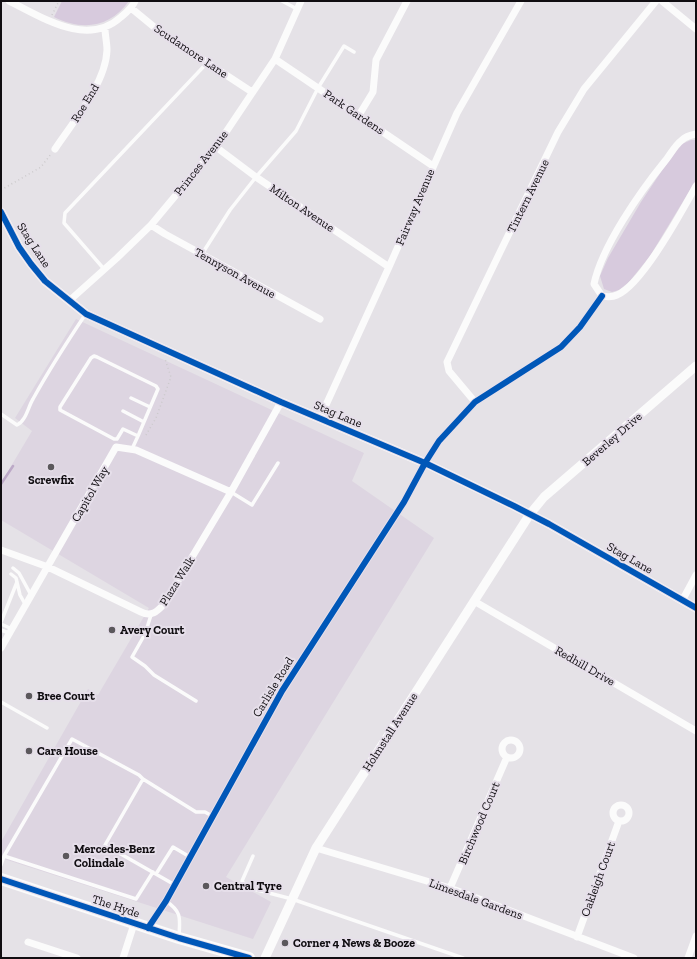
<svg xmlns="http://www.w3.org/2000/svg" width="697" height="959" font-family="'Zilla Slab',serif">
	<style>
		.built { fill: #ddd5e1 }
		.green { fill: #d7cadd }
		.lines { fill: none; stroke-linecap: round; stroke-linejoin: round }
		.stream { stroke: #bca9c7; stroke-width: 2.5 }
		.path { stroke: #cccacc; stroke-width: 1.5; stroke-dasharray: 1 3; stroke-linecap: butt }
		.service { stroke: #fbfbfb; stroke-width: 3.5 }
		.minor { stroke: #fbfbfb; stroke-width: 7 }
		.tertiary { stroke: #fbfbfb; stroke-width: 9 }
		.primary { stroke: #fbfbfb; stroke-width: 12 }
		.cycleway-casing { stroke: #e6dfea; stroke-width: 8 }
		.cycleway { stroke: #0057b8; stroke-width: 6 }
		.poi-dot { fill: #5b585c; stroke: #e6dfea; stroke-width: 1.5 }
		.labels { text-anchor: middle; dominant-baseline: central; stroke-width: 4; stroke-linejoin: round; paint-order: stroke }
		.street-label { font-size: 12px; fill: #100d11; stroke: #e6dfea }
		.poi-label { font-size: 12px; font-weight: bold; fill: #100d11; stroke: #e6dfea; text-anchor: start }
	</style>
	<rect width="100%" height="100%" fill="#e5e2e7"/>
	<path class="built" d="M76,319L364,453L352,481L434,538L226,877L271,902L253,939L1,858V842L88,689L98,695L149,608L1,520V483L32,431L15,418Z"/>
	<path class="green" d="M62,1H129C110,28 82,31 54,17Z
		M691,140H696V180L650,256L629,282L619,290L612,292L604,289L600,276L608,258L641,202L663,169L682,144Z"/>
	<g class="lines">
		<path class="stream" d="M1,484L13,466"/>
		<path class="path" d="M52,15L59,1
			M1,190L41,167L51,154
			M146,435L156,418L171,377L165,359"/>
		<path class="service" d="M282,1L297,9
			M202,254L230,210L256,177L296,131L318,88L344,46L354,52
			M104,269L64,223L65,213L207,63
			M94,356L97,357L156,386L158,389L138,436L123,429L117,439H114L60,410V407L91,358Z
			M131,398L150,407
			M123,411L144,422
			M1,414L17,425C26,421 28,407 33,399C49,370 67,342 85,315
			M132,449L138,436
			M231,492L252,505L278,463
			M13,568L19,573L31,595
			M11,574L16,578L20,595L25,604
			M151,615L145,634L132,657L145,666L154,675L196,701
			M1,622L17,582
			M1,624L12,629
			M1,630L9,633
			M1,702L47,728
			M143,779L105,845L175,885
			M4,856L136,899L153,872
			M253,856L242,881L246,887L292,899L463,958
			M1,865L4,856L72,739L139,775L143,779L196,812H205L212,816
			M156,874L173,847L190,857
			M166,901C182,912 180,918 179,936"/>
		<path class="minor" d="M9,1C42,17 87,48 121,17C127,12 132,8 135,1
			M662,1L696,29
			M131,8L159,31L252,92
			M275,59L433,166
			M359,115L373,92L376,60L407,1
			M216,147L256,177L389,267
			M55,149C73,122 106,83 107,50C107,43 105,35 105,28
			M151,225L165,234L320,319
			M602,296L594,284C602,246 640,192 665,161C670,155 675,145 682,140C686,136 691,135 696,134
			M602,296C607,297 613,297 617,295C642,285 682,211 696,186
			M69,301L117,258L151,225L216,147L275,59L301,1
			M475,402L449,371L447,362L558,132L584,89L656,1
			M320,418L389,267L457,113L521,1
			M1,550L48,567L141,612C151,617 157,612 164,604L231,492L281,402
			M474,601L696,731
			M682,601L696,575
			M1,648L116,447L136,450L231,492
			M502 749a9 9 0 1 1 18 0a9 9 0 1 1-18 0Z
			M613 813a8 8 0 1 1 16 0a8 8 0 1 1-16 0Z
			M316,848L450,888L634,958
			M450,888L507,757
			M148,928L166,901L282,691L404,502L425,463L439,441L475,402L561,347L580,327L602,296
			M577,937L619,821
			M28,942L77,958
			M123,958L134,924
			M688,958L696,936"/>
		<path class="tertiary" d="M1,212L19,247L31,264L45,281L86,314L281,402L425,463L514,506L549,524L696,608
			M265,958L316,848L530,514L544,497L696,366"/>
		<path class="primary" d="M1,879L179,938L249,958"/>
		<g class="cycleway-casing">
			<path id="cycleway" d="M1,212L19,247L31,264L45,281L86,314L281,402L425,463L514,506L549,524L696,608
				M1,879L179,938L249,958
				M148,928L166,901L282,691L404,502L425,463L439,441L475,402L561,347L580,327L602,296"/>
		</g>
		<use href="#cycleway" class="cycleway"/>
	</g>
	<g class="poi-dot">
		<circle cx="51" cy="467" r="4"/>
		<circle cx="112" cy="630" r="4"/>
		<circle cx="29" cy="696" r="4"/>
		<circle cx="29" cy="751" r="4"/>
		<circle cx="66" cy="856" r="4"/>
		<circle cx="206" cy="886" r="4"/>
		<circle cx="285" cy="943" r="4"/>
	</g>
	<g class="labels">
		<g class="street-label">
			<text transform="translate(191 51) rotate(34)">Scudamore Lane</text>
			<text transform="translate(85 103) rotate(-59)">Roe End</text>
			<text transform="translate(354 112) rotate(34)">Park Gardens</text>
			<text transform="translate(201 163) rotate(-52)">Princes Avenue</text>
			<text transform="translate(528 196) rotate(-64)">Tintern Avenue</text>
			<text transform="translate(415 207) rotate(-67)">Fairway Avenue</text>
			<text transform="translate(302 208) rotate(34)">Milton Avenue</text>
			<text transform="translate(34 245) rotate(57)">Stag Lane</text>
			<text transform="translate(235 273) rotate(29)">Tennyson Avenue</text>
			<text transform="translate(338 414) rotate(23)">Stag Lane</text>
			<text transform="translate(612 439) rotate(-41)">Beverley Drive</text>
			<text transform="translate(90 494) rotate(-60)">Capitol Way</text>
			<text transform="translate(630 558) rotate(30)">Stag Lane</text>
			<text transform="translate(177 581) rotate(-58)">Plaza Walk</text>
			<text transform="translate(585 666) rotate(30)">Redhill Drive</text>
			<text transform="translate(273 687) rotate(-59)">Carlisle Road</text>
			<text transform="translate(390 732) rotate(-57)">Holmstall Avenue</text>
			<text transform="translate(479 823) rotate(-67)">Birchwood Court</text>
			<text transform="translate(598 879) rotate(-70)">Oakleigh Court</text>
			<text transform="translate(476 899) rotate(20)">Limesdale Gardens</text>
			<text transform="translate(116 906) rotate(18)">The Hyde</text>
		</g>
		<g class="poi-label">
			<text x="51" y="480" text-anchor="middle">Screwfix</text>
			<text x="120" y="630">Avery Court</text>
			<text x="37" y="696">Bree Court</text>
			<text x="37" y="751">Cara House</text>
			<text x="74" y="849">Mercedes-Benz<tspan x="74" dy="14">Colindale</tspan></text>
			<text x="214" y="886">Central Tyre</text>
			<text x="293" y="943">Corner 4 News &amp; Booze</text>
		</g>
	</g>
	<rect width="697" height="959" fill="none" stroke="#100d11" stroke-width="4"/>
</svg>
